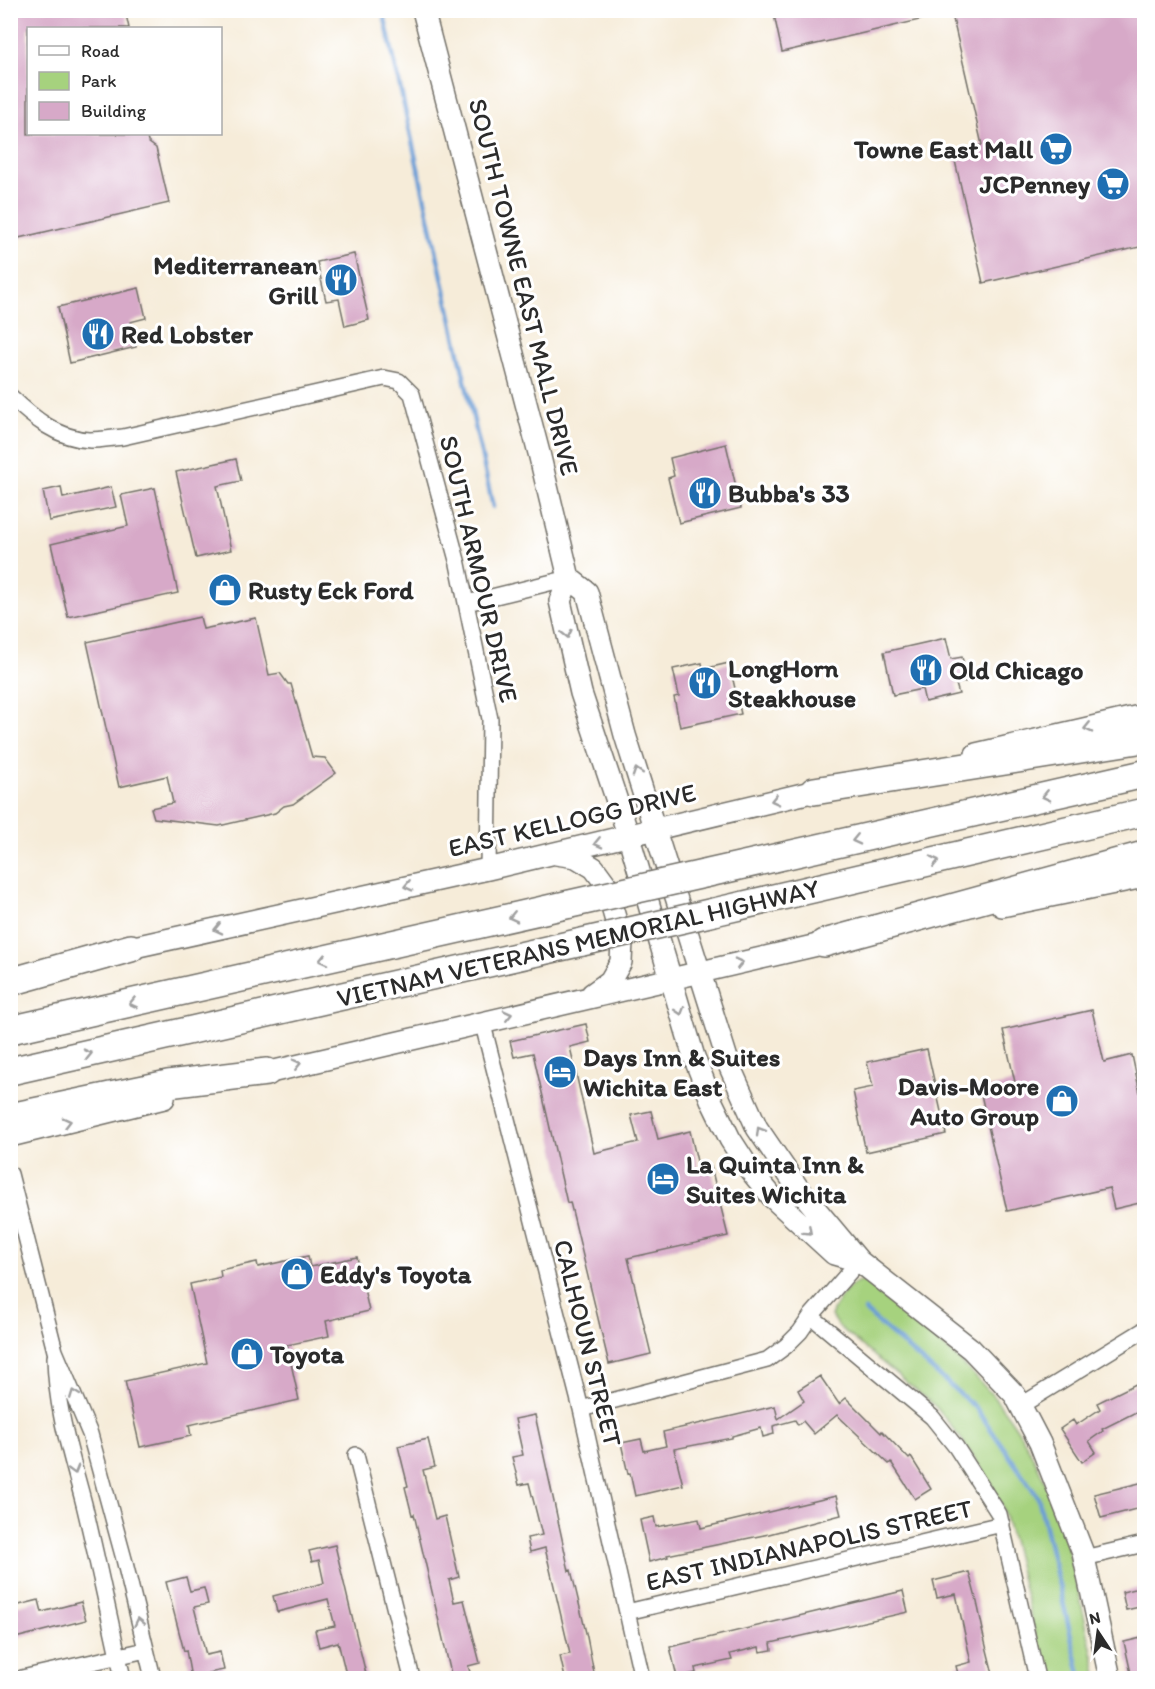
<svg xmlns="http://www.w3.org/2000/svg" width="1155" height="1689" font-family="Itim,sans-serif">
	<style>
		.green { fill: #a6d27e; stroke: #687e54; stroke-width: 1.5 }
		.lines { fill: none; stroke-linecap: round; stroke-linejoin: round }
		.stream { stroke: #6a9dd5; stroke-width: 4.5 }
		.building { fill: #d7a9c8 }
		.street-casing { stroke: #726f68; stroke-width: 18 }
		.secondary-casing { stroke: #726f68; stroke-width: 24 }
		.highway-casing { stroke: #726f68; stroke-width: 30 }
		.street { stroke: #fff; stroke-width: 15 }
		.secondary { stroke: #fff; stroke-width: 21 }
		.highway { stroke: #fff; stroke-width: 27 }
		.highway-bridge-casing { stroke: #726f68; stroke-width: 30; stroke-linecap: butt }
		.highway-bridge { stroke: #fff; stroke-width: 27 }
		.oneway { stroke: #a0a0a0 }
		.labels { text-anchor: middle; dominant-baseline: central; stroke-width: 6; stroke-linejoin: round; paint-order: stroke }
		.poi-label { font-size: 26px; font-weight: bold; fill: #2b2b2b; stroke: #fff; text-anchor: start }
		.street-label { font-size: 26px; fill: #2b2b2b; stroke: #fff }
	</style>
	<rect width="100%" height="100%" fill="#fff"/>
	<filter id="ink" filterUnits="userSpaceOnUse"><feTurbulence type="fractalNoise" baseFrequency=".0167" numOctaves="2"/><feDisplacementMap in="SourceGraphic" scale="12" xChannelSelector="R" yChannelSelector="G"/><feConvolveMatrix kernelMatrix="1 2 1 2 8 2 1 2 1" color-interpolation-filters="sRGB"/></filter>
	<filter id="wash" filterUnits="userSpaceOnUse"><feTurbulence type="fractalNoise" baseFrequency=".008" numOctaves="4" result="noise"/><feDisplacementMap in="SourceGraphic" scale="24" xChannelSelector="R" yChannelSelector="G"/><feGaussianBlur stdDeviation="1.35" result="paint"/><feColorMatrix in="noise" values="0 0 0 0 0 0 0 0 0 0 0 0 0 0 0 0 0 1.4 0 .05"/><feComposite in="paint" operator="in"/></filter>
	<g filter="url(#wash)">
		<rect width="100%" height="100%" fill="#f6ecd9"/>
		<path class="green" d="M860,1281L868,1283C913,1322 965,1359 1001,1406C1062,1484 1076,1585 1098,1678H1046L1013,1544L1002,1506L987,1477L962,1440L936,1407L837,1325L831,1316C835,1304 848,1285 860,1281Z"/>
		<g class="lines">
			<path class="stream" d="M383,10L493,507
				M865,1311L976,1408L1038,1497L1081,1678"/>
		</g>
		<g id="blocks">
			<path class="building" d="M10,10H125L129,28H28V134H146L148,142L156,148L169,203L10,240Z
				M773,10H941V15L782,52Z
				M951,10H1144V246L983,283L953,152L982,145Z
				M354,254L369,320L345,326L339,299L326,301L317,262Z
				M139,288L146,318L130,322L136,347L70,363L58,307Z
				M726,444L741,508L679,523L668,478L674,476L670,458Z
				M236,459L241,481L217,486L231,550L196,558L176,472Z
				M61,487L63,498L111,487L116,507L49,521L43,491Z
				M155,488L178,593L68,617L51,544L128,526L121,495Z
				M200,617L203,629L256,618L269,675L280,673L288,684H291L312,757L325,758L336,773L293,804L284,806L275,813L219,826L154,818L151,808L173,803L167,776L119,787L87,642Z
				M946,638L951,659L962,657L968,681L956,684L959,694L925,702L922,689L893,695L884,652Z
				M702,663L703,669L729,663L741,714L680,727L674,697L679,696L673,669Z
				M1092,1010L1104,1062L1132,1055L1144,1112V1202L1114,1209L1109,1188L1007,1211L980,1090L1015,1082L1003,1030Z
				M586,1024L590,1042L570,1047L594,1153L638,1142L631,1115L651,1111L658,1139L690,1131L699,1170L711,1167L728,1236L628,1258L651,1354L609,1364L570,1202L567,1203L533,1053L514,1057L510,1041Z
				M927,1049L946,1134L866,1152L853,1091L873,1087L867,1062Z
				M308,1256L310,1267L357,1257L369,1311L326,1321L329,1336L287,1345L299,1400L189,1425L191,1436L140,1447L125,1381L207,1363L190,1284L221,1277L220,1270L257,1262L258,1267Z
				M820,1376L839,1404L846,1398L881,1433L882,1431L909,1459L911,1457L931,1489L915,1499L891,1462L889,1464L837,1415L814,1434L803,1421L798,1425L795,1420L773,1426L774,1434L763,1437L761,1428L732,1436V1438L674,1449L683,1485L635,1496L630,1473L628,1474L621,1443L641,1439L644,1451L666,1446L663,1432L775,1406L778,1419L804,1401L798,1390Z
				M1144,1380V1408L1102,1429L1103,1431L1089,1441L1096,1452L1082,1462L1060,1429L1073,1420L1076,1425L1100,1409L1097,1403Z
				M535,1415L569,1571L571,1570L587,1637L595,1678H565L560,1656L570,1654L545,1548L530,1552L527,1538L542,1535L529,1483L519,1485L512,1457L523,1455L515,1419Z
				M428,1439L435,1467L423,1470L435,1519L445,1516L459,1577L449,1580L454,1602L464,1600L480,1663L468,1666L472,1678H452L414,1514L412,1515L405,1487L408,1486L398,1446Z
				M1144,1482V1507L1101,1518L1094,1494Z
				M836,1496L841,1515L769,1534L667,1555L668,1557L649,1562L640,1520L654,1517L656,1527L699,1519L701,1528Z
				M335,1545L351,1613L367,1678H347L338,1642L319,1647L315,1630L335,1626L328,1599L277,1612L273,1596L324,1583L319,1560L312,1562L309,1551Z
				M969,1572L977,1602L983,1630H982L994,1678H959L956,1666L971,1662L956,1594L937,1598L933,1581Z
				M186,1577L190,1591L204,1588L208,1604L194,1607L206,1655L220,1652L224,1670L208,1673L210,1678H191L186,1650L184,1651L166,1582Z
				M1144,1587V1606L1126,1610L1122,1592Z
				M903,1591L908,1612L771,1643L772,1650L760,1652L759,1647L730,1654L732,1660L695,1668L696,1673L677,1677L670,1647Z
				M39,1600L42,1612L81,1602L86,1620L15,1638L10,1620L18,1618L15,1606Z
				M1141,1638L1144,1656V1678H1132L1124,1642Z"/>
		</g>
	</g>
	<g filter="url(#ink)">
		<use href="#blocks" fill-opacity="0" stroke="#726f68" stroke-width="1.5"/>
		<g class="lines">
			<g class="street-casing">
				<path id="street" d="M10,396C32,417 58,439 90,440C101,440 112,438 123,437L384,378L399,381L412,394L458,564L490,719L488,869
					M467,603L569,578
					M482,1021L581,1409L642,1678
					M10,1174L55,1351L90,1434L124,1559L153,1678
					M811,1316L932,1417L956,1447L999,1514L1037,1678
					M55,1357C56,1410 71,1454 84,1504C98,1562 110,1621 123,1678
					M1020,1406L1144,1330
					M581,1409L767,1360L786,1346L800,1332L811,1316L859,1261
					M356,1455L412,1678
					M1084,1558L1144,1544
					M627,1612L1002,1524
					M22,1678L146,1650"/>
			</g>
			<g class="secondary-casing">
				<path id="secondary" d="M423,10L539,453L569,578L587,592L625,735L729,1065L757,1128L798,1188L859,1261L971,1349L1015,1395L1040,1443L1083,1553L1110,1678
					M569,578L560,601L581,693L628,834L694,1057L712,1102L730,1139L750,1170L774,1199L834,1254L858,1261
					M976,754L1144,715
					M556,854L576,857L594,868L605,883L622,942L621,962L610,981L592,994
					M1002,906L1144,877
					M116,951L488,869L828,788
					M253,1076L839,940
					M10,1136L164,1098"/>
			</g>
			<g class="highway-casing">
				<path id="highway" d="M814,791L1144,739
					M704,874L1144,774
					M714,912L1144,812
					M824,943L1144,855
					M10,982L131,948
					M10,1030L570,904
					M10,1071L582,942
					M10,1117L168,1084L267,1072"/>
			</g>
			<use href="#street" class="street"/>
			<use href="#secondary" class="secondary"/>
			<use href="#highway" class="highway"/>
			<g class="highway-bridge-casing">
				<path id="highway-bridge" d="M570,904L704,874
					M582,942L714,912"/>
			</g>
			<use href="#highway-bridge" class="highway-bridge"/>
		</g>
		<defs><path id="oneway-chevron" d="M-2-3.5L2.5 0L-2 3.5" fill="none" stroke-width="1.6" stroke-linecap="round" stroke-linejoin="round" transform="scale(1.5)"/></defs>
		<g class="oneway">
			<use href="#oneway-chevron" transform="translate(567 634) rotate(77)"/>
			<use href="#oneway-chevron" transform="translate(1088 728) rotate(167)"/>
			<use href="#oneway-chevron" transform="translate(637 772) rotate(-108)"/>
			<use href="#oneway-chevron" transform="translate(1046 796) rotate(167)"/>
			<use href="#oneway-chevron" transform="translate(775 800) rotate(167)"/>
			<use href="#oneway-chevron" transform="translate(856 840) rotate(167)"/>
			<use href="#oneway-chevron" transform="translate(598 843) rotate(167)"/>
			<use href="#oneway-chevron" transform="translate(935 861) rotate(-13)"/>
			<use href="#oneway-chevron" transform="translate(408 886) rotate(167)"/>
			<use href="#oneway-chevron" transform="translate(513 917) rotate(167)"/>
			<use href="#oneway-chevron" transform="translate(218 929) rotate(167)"/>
			<use href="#oneway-chevron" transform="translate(323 960) rotate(167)"/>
			<use href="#oneway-chevron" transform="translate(739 963) rotate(-13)"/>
			<use href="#oneway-chevron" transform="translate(133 1003) rotate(167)"/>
			<use href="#oneway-chevron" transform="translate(680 1011) rotate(73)"/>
			<use href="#oneway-chevron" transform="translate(508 1015) rotate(-13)"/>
			<use href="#oneway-chevron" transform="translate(88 1054) rotate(-13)"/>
			<use href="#oneway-chevron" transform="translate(297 1064) rotate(-13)"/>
			<use href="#oneway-chevron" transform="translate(67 1122) rotate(-14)"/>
			<use href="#oneway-chevron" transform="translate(760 1131) rotate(-121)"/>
			<use href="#oneway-chevron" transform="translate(808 1231) rotate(42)"/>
			<use href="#oneway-chevron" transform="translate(74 1394) rotate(-111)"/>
			<use href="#oneway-chevron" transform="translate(74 1470) rotate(74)"/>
			<use href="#oneway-chevron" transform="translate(139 1622) rotate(-103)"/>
		</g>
	</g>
	<defs>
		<g id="supermarket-disc" transform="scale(1.725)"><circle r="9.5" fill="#1f6fb2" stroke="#fff"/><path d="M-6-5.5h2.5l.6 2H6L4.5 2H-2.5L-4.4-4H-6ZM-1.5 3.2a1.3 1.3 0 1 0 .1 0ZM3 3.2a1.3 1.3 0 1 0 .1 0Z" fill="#fff"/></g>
		<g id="restaurant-disc" transform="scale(1.725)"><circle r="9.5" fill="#1f6fb2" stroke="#fff"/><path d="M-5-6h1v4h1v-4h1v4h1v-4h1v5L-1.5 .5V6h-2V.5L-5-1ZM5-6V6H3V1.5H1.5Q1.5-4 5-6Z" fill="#fff"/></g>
		<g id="shop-disc" transform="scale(1.725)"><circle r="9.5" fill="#1f6fb2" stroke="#fff"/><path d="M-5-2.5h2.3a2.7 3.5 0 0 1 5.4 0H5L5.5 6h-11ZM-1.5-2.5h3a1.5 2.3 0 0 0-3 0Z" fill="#fff"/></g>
		<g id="hotel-disc" transform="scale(1.725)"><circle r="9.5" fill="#1f6fb2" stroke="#fff"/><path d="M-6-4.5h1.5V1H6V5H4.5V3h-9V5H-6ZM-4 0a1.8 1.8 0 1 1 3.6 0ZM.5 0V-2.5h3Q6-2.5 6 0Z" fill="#fff"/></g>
	</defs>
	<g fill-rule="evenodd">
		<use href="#supermarket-disc" x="1056" y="149"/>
		<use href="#supermarket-disc" x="1113" y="184"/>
		<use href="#restaurant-disc" x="341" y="280"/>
		<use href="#restaurant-disc" x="98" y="334"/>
		<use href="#restaurant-disc" x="705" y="493"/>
		<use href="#shop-disc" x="225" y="590"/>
		<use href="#restaurant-disc" x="926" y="670"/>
		<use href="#restaurant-disc" x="705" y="683"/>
		<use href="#hotel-disc" x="560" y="1072"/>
		<use href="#shop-disc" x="1062" y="1101"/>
		<use href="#hotel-disc" x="663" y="1179"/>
		<use href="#shop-disc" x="297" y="1274"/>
		<use href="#shop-disc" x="247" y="1354"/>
	</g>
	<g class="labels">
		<g class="poi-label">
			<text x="1033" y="149" text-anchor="end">Towne East Mall</text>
			<text x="1090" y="184" text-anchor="end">JCPenney</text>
			<text x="318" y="265" text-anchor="end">Mediterranean<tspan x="318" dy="30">Grill</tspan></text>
			<text x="121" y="334">Red Lobster</text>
			<text x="728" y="493">Bubba's 33</text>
			<text x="248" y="590">Rusty Eck Ford</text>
			<text x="728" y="668">LongHorn<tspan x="728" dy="30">Steakhouse</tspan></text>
			<text x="949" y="670">Old Chicago</text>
			<text x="583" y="1057">Days Inn &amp; Suites<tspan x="583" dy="30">Wichita East</tspan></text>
			<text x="1039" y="1086" text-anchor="end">Davis-Moore<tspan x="1039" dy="30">Auto Group</tspan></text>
			<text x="686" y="1164">La Quinta Inn &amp;<tspan x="686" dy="30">Suites Wichita</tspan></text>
			<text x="320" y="1274">Eddy's Toyota</text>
			<text x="270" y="1354">Toyota</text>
		</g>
		<g class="street-label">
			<text transform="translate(524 287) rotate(76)">SOUTH TOWNE EAST MALL DRIVE</text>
			<text transform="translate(479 569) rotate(77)">SOUTH ARMOUR DRIVE</text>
			<text transform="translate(572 820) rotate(-13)">EAST KELLOGG DRIVE</text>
			<text transform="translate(578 943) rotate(-13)">VIETNAM VETERANS MEMORIAL HIGHWAY</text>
			<text transform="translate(588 1343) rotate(76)">CALHOUN STREET</text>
			<text transform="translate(809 1545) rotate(-13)">EAST INDIANAPOLIS STREET</text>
		</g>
	</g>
	<rect width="1155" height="1689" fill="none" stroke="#fff" stroke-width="36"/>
	<rect x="27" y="27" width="195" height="108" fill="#ffffff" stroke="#aaaaaa" stroke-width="1.5"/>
	<rect x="39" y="46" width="30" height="9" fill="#ffffff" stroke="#aaaaaa" stroke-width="1.5"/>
	<text x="81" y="57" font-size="18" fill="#2b2b2b">Road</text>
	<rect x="39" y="72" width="30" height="18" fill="#a6d27e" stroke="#aaaaaa" stroke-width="1.5"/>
	<text x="81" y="87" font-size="18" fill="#2b2b2b">Park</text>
	<rect x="39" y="102" width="30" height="18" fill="#d7a9c8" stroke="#aaaaaa" stroke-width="1.5"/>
	<text x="81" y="117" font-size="18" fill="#2b2b2b">Building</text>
	<g transform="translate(1098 1632) rotate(347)" stroke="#ffffff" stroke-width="4.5" paint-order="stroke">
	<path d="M0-4.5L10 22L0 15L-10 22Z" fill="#2b2b2b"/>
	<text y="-9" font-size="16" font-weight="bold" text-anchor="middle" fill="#2b2b2b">N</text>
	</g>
</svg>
